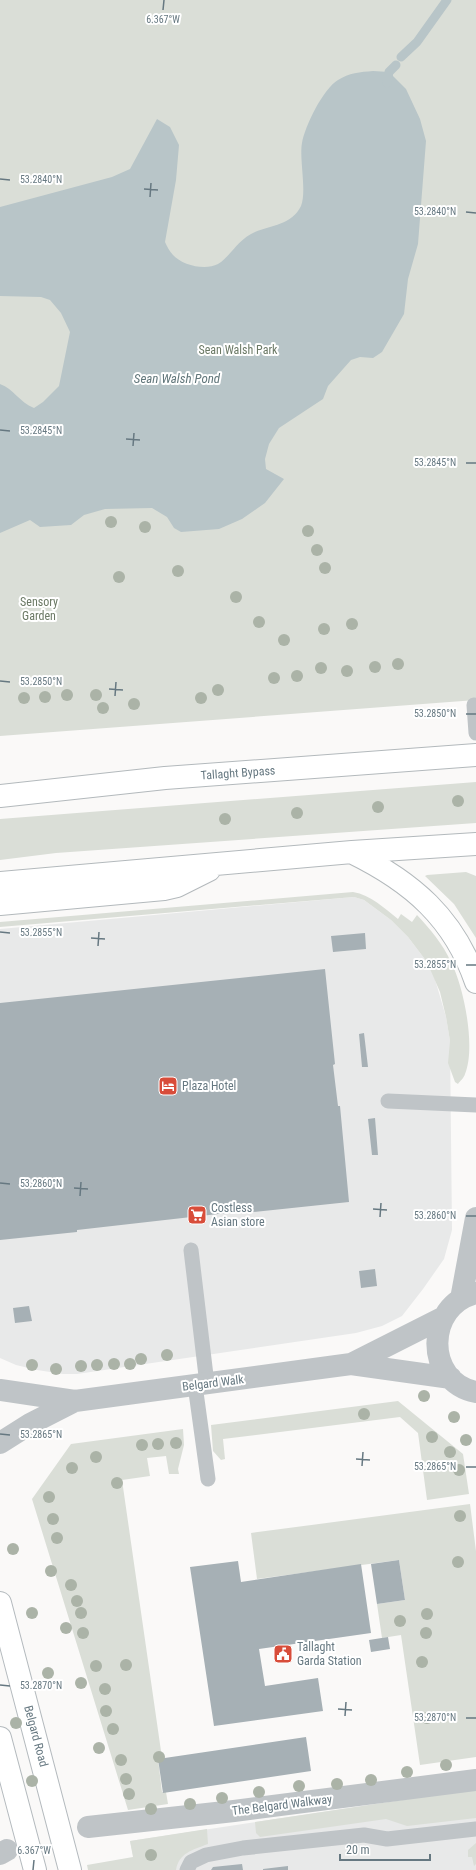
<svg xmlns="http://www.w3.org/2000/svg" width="476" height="1870" font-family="'Roboto Condensed',sans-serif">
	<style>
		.built { fill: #e8e9e9 }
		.green { fill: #daded7 }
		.water { fill: #b8c5c8 }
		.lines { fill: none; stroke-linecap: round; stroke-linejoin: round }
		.stream { stroke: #b8c5c8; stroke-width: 9 }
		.building { fill: #a6b0b5 }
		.secondary-casing { stroke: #b4babe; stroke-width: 24 }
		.primary-casing { stroke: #b3b9bc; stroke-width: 24 }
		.service { stroke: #bfc4c7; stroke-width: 15 }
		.pedestrian { stroke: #bfc4c7; stroke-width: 22 }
		.tertiary { stroke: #bfc4c7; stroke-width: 22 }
		.secondary { stroke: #fff; stroke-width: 22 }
		.primary { stroke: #fff; stroke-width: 22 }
		.tree { fill: #abb3a7 }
		.ticks { fill: none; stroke: #667881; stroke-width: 1.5 }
		.labels { text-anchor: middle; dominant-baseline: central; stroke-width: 4; stroke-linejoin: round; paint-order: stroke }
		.park-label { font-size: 12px; fill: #6b7965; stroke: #fff }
		.street-label { font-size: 12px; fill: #667881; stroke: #fff }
		.poi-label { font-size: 12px; fill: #667881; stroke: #fff; text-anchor: start }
		.water-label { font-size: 13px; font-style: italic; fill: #61767a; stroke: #fff }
		.ticks-label { font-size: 10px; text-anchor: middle; fill: #667881; stroke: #fff; stroke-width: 4; stroke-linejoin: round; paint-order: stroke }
	</style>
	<rect width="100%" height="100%" fill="#faf9f8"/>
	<path class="built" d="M354,897L364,900L391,920L408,937L427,962L434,976L446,1017L450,1041L452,1230L444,1259L423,1289L402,1316L382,1326L356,1333L77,1374H63L37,1370L16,1365L0,1358V929Z
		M476,1789V1870H136L130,1841Z"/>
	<path class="green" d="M0,0H476V700L0,736Z
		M476,782V823L56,853L0,860V819Z
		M466,872L476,876V938L454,904L425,876L427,875Z
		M353,892C371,895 384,908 398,919L401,914L412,922L417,915C430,929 443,944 451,962C464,987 476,1048 465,1074C464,1078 460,1081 458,1084L455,1082L448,1063L450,1041L446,1017L440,992L427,962L408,937L391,920L364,900L354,897L0,927V922Z
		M398,1401L463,1454L469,1494L427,1500L418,1433L400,1417L223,1439L225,1459L221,1460L213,1451L211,1425Z
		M183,1429L184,1445L178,1469L179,1474H169L166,1456L147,1458L150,1476L122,1480L162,1758L158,1759L162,1792H166L168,1804L128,1810L32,1499L71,1444Z
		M470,1504L476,1551V1757L420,1765L401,1635L382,1638L377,1604L405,1600L399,1560L257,1579L251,1533Z
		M476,1789V1818L407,1826L386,1819L260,1837L256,1833L255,1822Z
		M207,1829L208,1844C192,1850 179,1853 176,1870H88L87,1865L133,1857L130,1841Z
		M476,1843V1864L474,1866L472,1857H468V1850Z"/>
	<path class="water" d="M373,71L389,72L406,89L420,119L426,141L418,244L408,279L404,314L382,352L373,358L360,357L351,360L328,386L323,399L279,428L269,444L265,459L266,469L284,479L265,503L242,519L219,529L181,532L174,528L167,517L152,508L105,509L84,515L71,525L40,527L30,520L0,533V384C14,389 19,402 34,408L43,402L59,386L70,332L61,313L50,300L41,297L0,296V207L112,177L130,169L157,119L170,127L179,145L176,180L165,242C167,246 169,251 173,255C182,265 205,271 218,264C231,256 238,239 255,232C271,225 292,225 301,206C307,191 299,159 302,143C305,126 323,89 338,80C349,73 360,72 373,71Z"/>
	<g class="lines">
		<path class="stream" d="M401,57L417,42L447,0
			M387,83L389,72L396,65"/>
	</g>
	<path class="building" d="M365,933L366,949L333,952L331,936Z
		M325,969L335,1064L333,1065L338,1106H340L349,1202L253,1212V1210L77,1230V1232L0,1240V1003Z
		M364,1033L368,1067H362L359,1034Z
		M375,1118L378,1155H372L368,1119Z
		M375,1269L377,1286L361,1288L359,1271Z
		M29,1306L32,1321L15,1323L13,1308Z
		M399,1560L405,1600L377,1604L371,1564Z
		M238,1561L241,1582L361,1564L371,1633L259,1649L265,1686L318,1678L323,1711L214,1726L190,1567Z
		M388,1637L390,1649L371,1652L369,1640Z
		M306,1737L311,1771L163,1793L158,1759Z
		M242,1864L243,1870H211L213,1867Z
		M288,1866V1870H263V1869Z"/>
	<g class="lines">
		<g class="secondary-casing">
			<path id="secondary" d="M0,1603L70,1870
				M0,1738L35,1870"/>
		</g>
		<g class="primary-casing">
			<path id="primary" d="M0,796L165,778L476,755
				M353,853C412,882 454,918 476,982
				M0,883L352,852L476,844
				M0,904L164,889L177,886L209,870"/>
		</g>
		<path class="service" d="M474,705L476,733
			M388,1101L476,1105
			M191,1250L207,1384
			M195,1385L208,1479
			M187,1870L191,1862L206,1855L243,1848L364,1835L387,1839L476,1829"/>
		<path class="pedestrian" d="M88,1827L234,1811L476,1780
			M0,1854L7,1850"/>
		<path class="tertiary" d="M476,1293C425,1305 424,1382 476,1392
			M461,1299L476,1218
			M351,1364L444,1317
			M0,1390L75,1401L351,1364L451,1378
			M0,1443L30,1424L75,1401"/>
		<use href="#secondary" class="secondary"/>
		<use href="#primary" class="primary"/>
	</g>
	<g class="tree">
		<circle cx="111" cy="522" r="6"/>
		<circle cx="145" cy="527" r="6"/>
		<circle cx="308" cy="531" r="6"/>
		<circle cx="317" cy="550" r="6"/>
		<circle cx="325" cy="568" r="6"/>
		<circle cx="178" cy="571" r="6"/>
		<circle cx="119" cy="577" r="6"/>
		<circle cx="236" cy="597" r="6"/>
		<circle cx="259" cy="622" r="6"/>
		<circle cx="352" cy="624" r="6"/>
		<circle cx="324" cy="629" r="6"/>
		<circle cx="284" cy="640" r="6"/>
		<circle cx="398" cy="664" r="6"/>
		<circle cx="375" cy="667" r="6"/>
		<circle cx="321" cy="668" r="6"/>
		<circle cx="347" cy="671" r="6"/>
		<circle cx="297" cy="676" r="6"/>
		<circle cx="274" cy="678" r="6"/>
		<circle cx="218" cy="690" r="6"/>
		<circle cx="67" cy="695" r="6"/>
		<circle cx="96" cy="695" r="6"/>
		<circle cx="45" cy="697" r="6"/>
		<circle cx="24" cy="698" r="6"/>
		<circle cx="201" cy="698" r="6"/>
		<circle cx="134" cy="704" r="6"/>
		<circle cx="103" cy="708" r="6"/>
		<circle cx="458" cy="801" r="6"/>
		<circle cx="378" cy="807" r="6"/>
		<circle cx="297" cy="813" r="6"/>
		<circle cx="225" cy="819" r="6"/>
		<circle cx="167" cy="1355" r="6"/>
		<circle cx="141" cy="1359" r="6"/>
		<circle cx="114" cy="1364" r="6"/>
		<circle cx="130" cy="1364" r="6"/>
		<circle cx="32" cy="1365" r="6"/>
		<circle cx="97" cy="1365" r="6"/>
		<circle cx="81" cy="1366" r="6"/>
		<circle cx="56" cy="1369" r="6"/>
		<circle cx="424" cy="1396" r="6"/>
		<circle cx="364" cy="1414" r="6"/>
		<circle cx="454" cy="1417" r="6"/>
		<circle cx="432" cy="1437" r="6"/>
		<circle cx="466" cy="1440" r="6"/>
		<circle cx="176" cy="1443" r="6"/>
		<circle cx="158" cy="1444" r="6"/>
		<circle cx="142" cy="1445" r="6"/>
		<circle cx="450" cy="1452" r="6"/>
		<circle cx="96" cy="1457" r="6"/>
		<circle cx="72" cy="1468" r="6"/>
		<circle cx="459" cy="1470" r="6"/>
		<circle cx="117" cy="1483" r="6"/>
		<circle cx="49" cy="1497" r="6"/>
		<circle cx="460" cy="1516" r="6"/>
		<circle cx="53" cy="1519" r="6"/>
		<circle cx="57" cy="1538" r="6"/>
		<circle cx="13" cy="1549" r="6"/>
		<circle cx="458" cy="1562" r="6"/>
		<circle cx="51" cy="1571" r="6"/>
		<circle cx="71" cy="1585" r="6"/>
		<circle cx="77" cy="1601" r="6"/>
		<circle cx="32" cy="1613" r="6"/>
		<circle cx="81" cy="1613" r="6"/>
		<circle cx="427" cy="1614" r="6"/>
		<circle cx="400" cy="1621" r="6"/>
		<circle cx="66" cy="1628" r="6"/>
		<circle cx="83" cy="1633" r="6"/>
		<circle cx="426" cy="1633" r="6"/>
		<circle cx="422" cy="1662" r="6"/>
		<circle cx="126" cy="1665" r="6"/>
		<circle cx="96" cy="1666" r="6"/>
		<circle cx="48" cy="1673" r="6"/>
		<circle cx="81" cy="1683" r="6"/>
		<circle cx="105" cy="1689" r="6"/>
		<circle cx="106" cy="1711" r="6"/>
		<circle cx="427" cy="1718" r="6"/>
		<circle cx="16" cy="1723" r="6"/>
		<circle cx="113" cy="1729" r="6"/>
		<circle cx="99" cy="1748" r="6"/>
		<circle cx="159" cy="1757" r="6"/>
		<circle cx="121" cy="1760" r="6"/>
		<circle cx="446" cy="1765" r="6"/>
		<circle cx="407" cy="1772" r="6"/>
		<circle cx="126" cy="1779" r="6"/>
		<circle cx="371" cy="1780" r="6"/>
		<circle cx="32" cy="1781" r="6"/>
		<circle cx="337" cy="1784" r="6"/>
		<circle cx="299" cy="1786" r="6"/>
		<circle cx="259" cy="1792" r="6"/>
		<circle cx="129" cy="1794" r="6"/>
		<circle cx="222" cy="1798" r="6"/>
		<circle cx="190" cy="1804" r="6"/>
		<circle cx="151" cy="1809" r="6"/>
		<circle cx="151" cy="1855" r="6"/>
	</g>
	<path class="ticks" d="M163,10L164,0M0,179L10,180M144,189L158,190M150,197L151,183M466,212L476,213M0,430L10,431M126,439L140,440M133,446L134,433M466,463H476M0,681L10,682M109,689L123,690M115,696L116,682M466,714H476M0,932L10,933M91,938L105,939M98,946L99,932M466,965H476M0,1183L10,1184M74,1188L88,1189M80,1196L81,1182M373,1209L387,1210M466,1216H476M380,1217L381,1203M0,1434L10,1435M356,1459L370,1460M362,1466L363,1452M466,1467H476M0,1685L10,1686M338,1709L352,1710M345,1716L346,1702M466,1718H476M33,1870L34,1860"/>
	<defs>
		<g id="hotel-square" transform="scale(1)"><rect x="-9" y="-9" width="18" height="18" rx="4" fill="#d84d3a" stroke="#fff"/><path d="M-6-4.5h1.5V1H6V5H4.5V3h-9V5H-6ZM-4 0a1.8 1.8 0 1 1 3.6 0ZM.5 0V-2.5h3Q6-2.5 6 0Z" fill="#fff"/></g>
		<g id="supermarket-square" transform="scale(1)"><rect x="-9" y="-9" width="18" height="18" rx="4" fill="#d84d3a" stroke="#fff"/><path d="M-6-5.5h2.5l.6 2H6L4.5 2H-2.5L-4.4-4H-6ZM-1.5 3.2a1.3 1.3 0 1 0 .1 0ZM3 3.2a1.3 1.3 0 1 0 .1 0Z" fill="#fff"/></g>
		<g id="civic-square" transform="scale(1)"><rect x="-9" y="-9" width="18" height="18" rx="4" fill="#d84d3a" stroke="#fff"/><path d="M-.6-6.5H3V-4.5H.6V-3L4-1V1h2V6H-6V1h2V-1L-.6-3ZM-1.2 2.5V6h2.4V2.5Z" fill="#fff"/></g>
	</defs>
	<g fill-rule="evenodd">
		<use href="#hotel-square" x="168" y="1086"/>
		<use href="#supermarket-square" x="197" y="1215"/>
		<use href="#civic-square" x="283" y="1654"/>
	</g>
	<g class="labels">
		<g class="park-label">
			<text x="238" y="350">Sean Walsh Park</text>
			<text x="39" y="602">Sensory<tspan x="39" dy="14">Garden</tspan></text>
		</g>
		<g class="street-label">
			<text transform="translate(238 773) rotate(-4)">Tallaght Bypass</text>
			<text transform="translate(213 1383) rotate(-7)">Belgard Walk</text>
			<text transform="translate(36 1736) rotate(75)">Belgard Road</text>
			<text transform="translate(282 1805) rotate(-7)">The Belgard Walkway</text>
		</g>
		<g class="poi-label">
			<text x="182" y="1086">Plaza Hotel</text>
			<text x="211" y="1208">Costless<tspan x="211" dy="14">Asian store</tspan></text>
			<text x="297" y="1647">Tallaght<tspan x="297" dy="14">Garda Station</tspan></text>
		</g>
		<g class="water-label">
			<text x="177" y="378">Sean Walsh Pond</text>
		</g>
	</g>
	<g class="ticks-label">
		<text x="163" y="23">6.367°W</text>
		<text x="41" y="183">53.2840°N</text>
		<text x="435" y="215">53.2840°N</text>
		<text x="41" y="434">53.2845°N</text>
		<text x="435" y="466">53.2845°N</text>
		<text x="41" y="685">53.2850°N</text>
		<text x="435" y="717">53.2850°N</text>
		<text x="41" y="936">53.2855°N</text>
		<text x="435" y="968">53.2855°N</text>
		<text x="41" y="1187">53.2860°N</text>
		<text x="435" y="1219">53.2860°N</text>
		<text x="41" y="1438">53.2865°N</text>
		<text x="435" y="1470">53.2865°N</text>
		<text x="41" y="1689">53.2870°N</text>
		<text x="435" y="1721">53.2870°N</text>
		<text x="34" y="1854">6.367°W</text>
	</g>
	<path d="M340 1854v6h90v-6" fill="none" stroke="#667881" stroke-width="2"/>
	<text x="346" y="1854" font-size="12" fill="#667881" stroke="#ffffff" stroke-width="3" paint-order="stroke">20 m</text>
</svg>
